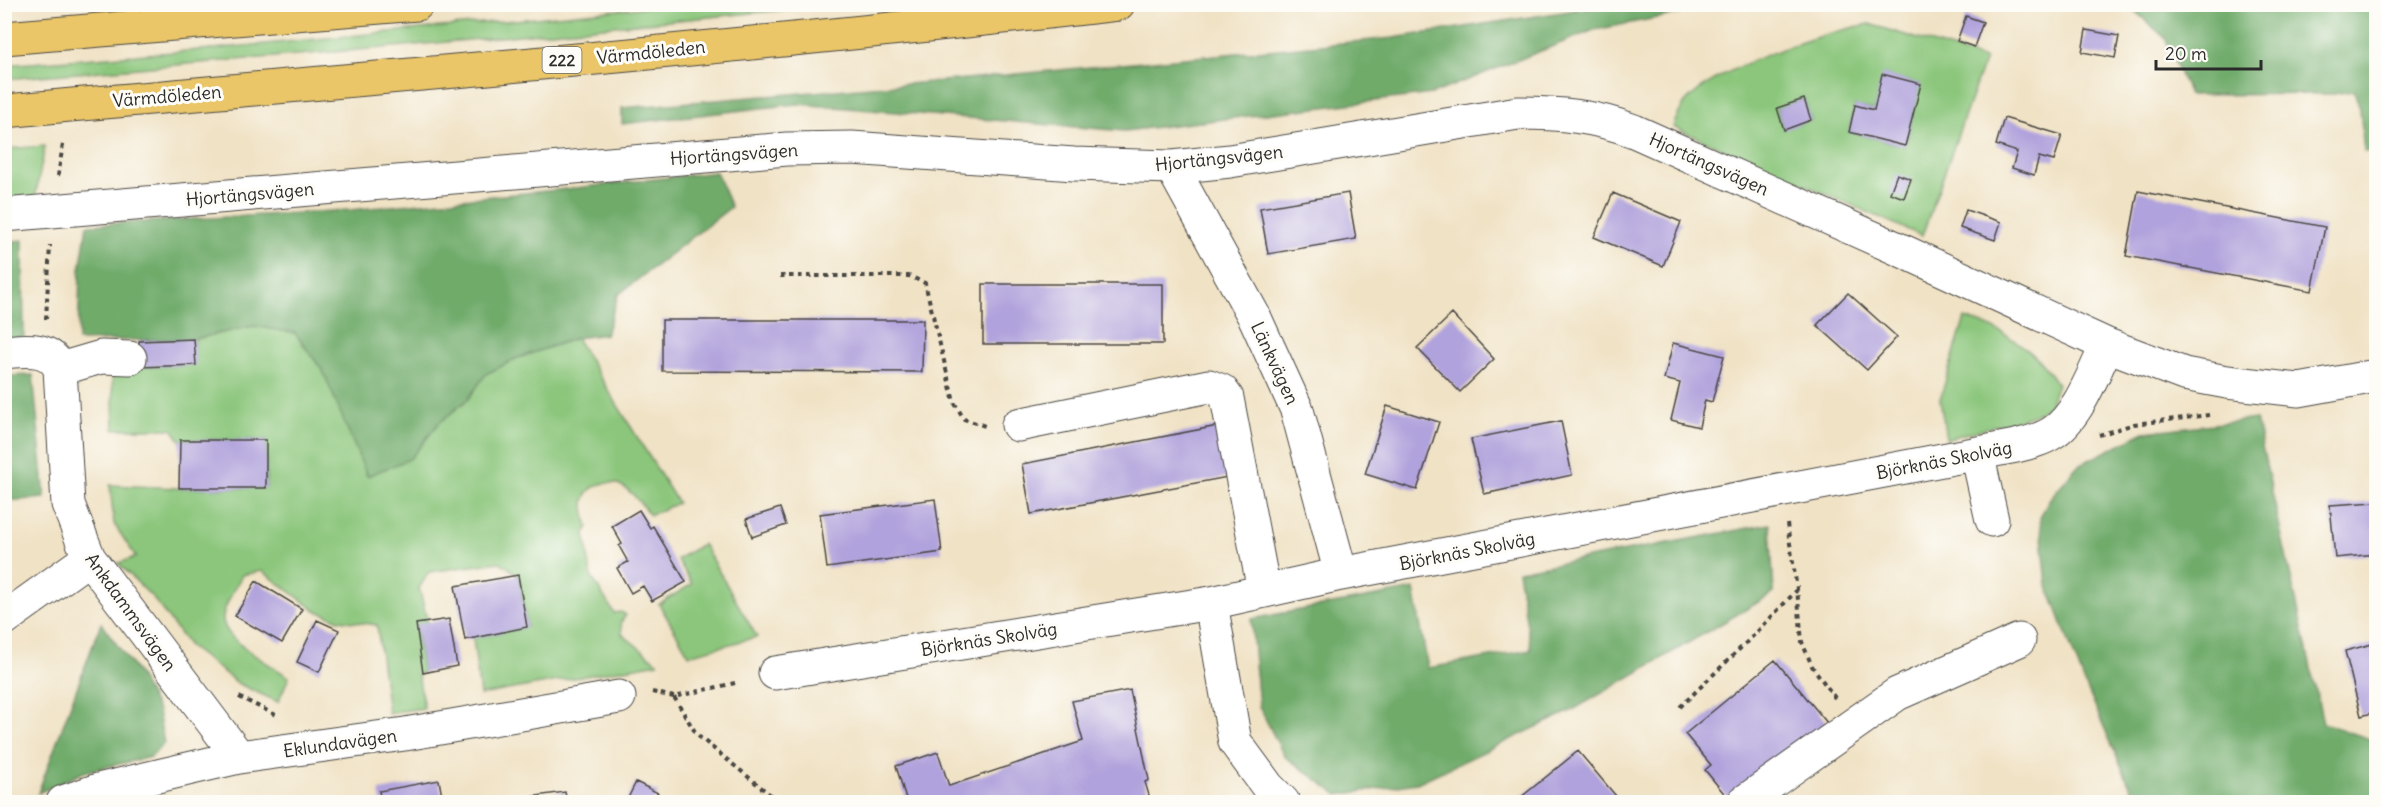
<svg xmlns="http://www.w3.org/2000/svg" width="2381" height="807" font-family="Delius,sans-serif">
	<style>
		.green { fill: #8bc67b; stroke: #5b7853; stroke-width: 1.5; fill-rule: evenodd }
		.forest { fill: #70ab6b; stroke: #4e6b4b; stroke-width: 1.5 }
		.building { fill: #b0a2dc }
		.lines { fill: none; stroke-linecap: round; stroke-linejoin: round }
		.minor-casing { stroke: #494642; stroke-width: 35 }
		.highway-casing { stroke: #494642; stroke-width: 35 }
		.path { stroke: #494642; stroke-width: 4; stroke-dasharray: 4.5 4.5; stroke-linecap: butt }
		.minor { stroke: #fff; stroke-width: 33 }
		.highway { stroke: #eac669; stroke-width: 33 }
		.labels { text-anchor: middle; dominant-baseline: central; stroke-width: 6; stroke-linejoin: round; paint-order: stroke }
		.shield { fill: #fdfcf7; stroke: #6a6a68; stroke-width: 1.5 }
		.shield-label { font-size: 16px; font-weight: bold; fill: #2b2b2b }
		.street-label { font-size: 18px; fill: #2b2b2b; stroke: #fdfcf7 }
	</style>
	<rect width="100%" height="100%" fill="#fdfcf7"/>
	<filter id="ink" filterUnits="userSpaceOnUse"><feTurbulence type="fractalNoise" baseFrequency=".0167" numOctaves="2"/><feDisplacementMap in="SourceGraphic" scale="12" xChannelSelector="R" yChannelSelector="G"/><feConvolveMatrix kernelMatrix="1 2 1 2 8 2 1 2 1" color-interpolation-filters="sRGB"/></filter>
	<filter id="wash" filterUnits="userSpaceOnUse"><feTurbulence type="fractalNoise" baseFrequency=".008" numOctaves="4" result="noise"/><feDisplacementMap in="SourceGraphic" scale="24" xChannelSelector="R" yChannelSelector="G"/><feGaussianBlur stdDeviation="1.35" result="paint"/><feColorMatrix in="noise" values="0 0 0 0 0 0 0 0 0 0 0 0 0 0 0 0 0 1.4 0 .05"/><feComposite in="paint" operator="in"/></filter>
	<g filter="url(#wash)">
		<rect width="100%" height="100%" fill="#f0e2c5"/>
		<path class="green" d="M680,4L837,5L394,47L5,79V65L213,49Z
			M1869,24L1985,59L1922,236L1673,127C1676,119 1680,110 1685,103C1715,67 1823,33 1869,24ZM1883,75L1920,84L1905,146L1849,132L1855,106L1874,110ZM1804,99L1811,120L1784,129L1777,109Z
			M45,146L35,198L5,200V149Z
			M1965,318C2004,330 2036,349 2057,384L2049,406L2032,416L1946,439L1940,399Z
			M253,326L295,333L323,371L368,476L423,443L439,423L468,399L486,374L515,359L576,338L678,503L650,515C641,505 633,491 620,485C614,482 608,482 601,484C579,491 583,509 588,527L585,533L591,576L614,613L621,612L626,615L621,622L622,634L658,663L480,695L473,638L527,627L518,575L500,562L429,572L419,588L428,623L416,625L423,673L418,674L424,708L388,713L377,625L339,620L315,610L262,571L242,575C236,587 223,606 223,619C224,642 272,665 289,677L278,702L239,684L189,646L153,598L118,563L136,557L114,524L110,485L179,488H266V440H180L172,429H114L112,373L140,367L195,365L194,339Z
			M703,544L757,637L689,655L659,604L692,584L677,559Z"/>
		<path class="forest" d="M1608,5H1725L1594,30L1432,94L1125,131L797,104L622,124V108L966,79L1393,38Z
			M2128,5H2376V151L2364,152L2360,109L2354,91L2333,94L2189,95L2165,38Z
			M716,172L731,207L618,295L606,334L576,338L515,359L486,374L468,399L439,423L410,459L367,476L323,371L295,333L253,326L194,339L78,341L80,270L87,225L350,210L567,189Z
			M23,240L24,337L5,340V242Z
			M33,375L45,498L5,501V376Z
			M2256,419L2323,723L2376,741V802H2137L2085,684L2047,584L2040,518L2048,501L2077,466L2144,432Z
			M1770,524L1774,593L1571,711L1417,783L1338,795L1284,756L1259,706L1251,619L1414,589L1428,668L1531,650L1518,571Z
			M101,623L137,672L158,711L164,743L151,757L84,772L38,793Z"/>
		<g id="blocks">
			<path class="building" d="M1966,16L1983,22L1974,47L1957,41Z
				M2086,30L2119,36L2115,58L2082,52Z
				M1882,74L1921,84L1905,146L1849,132L1855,105L1874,110Z
				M1804,99L1811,120L1784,130L1777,108Z
				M2004,118L2062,135L2054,161L2039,157L2034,175L2012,168L2017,152L1996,145Z
				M1897,174L1911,179L1904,198L1890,193Z
				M2138,191L2325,227L2312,291L2126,256Z
				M1348,193L1356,239L1268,254L1260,208Z
				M1613,193L1681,222L1663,266L1594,237Z
				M1966,210L2001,222L1995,240L1960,228Z
				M983,284H1163V344H983Z
				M1848,293L1897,337L1867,370L1817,325Z
				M1452,314L1494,359L1460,392L1417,348Z
				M662,320H923L922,372L662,371Z
				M194,339L196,365L140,367L139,341Z
				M1673,343L1724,356L1712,402L1705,400L1699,427L1671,420L1680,383L1664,379Z
				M1387,406L1439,422L1417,490L1365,474Z
				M1561,421L1572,475L1484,494L1471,439Z
				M1218,426L1228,477L1031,514L1022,464Z
				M180,440H266V488H179Z
				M935,499L942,552L827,568L820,514Z
				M2376,502V554L2335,558L2330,505Z
				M780,508L786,525L752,537L746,519Z
				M639,510L650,528L653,526L686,582L652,601L643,586L631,593L617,568L628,562L619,546L622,544L612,526Z
				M518,575L527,627L465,640L455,586Z
				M256,581L302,609L282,643L235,616Z
				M449,619L457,666L423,673L416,624Z
				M317,620L339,630L319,672L297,662Z
				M2376,643V712L2361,716L2345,651Z
				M1775,660L1828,724L1731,802L1705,770L1711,765L1685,734Z
				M1130,690L1149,780L1145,782L1151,802H907L896,766L938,752L949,786L1083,741L1072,701Z
				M1578,751L1621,802H1515Z
				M439,780L443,802H381L379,791Z
				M636,782L658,793L653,802H626Z
				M565,792L567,802H499V801Z"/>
		</g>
	</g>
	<g filter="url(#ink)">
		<use href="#blocks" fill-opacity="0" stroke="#494642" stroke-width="1.5"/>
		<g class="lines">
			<g class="minor-casing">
				<path id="minor" d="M1172,167L1255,318L1297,410L1341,574
					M4,215L787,149L852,148L1074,164L1172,167L1230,161L1518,113C1559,113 1595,116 1634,131L1905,252L2107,345L2184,374L2227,382L2299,390L2376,376
					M4,352C26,350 50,346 60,369L68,504L89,558L239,757
					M60,369L101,357L130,358
					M1018,425L1209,386L1222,391L1227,398L1264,591
					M1977,453L1992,520
					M1211,603L1235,742L1268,787L1283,802
					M4,619L89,558
					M775,673L1211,603L1341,574L2016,446C2028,443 2041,440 2052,433C2078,417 2094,372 2107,345
					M63,802L98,790L239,757L405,734L619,697
					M1744,802L1897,694L2019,640"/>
			</g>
			<g class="highway-casing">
				<path id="highway" d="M4,38L417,4
					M4,111C376,78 748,47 1118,4"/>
			</g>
			<path class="path" d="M58,176L63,144
				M780,276H909L925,283L954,402L964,419L985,426
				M46,319L50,245
				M2099,435L2134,424L2209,415
				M1787,524L1797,589L1802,642L1812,666L1835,698
				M735,683L674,697L697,735L779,802
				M652,692L674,697
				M239,697L278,716
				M1680,707L1756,633L1797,590"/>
			<use href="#minor" class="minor"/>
			<use href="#highway" class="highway"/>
		</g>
	</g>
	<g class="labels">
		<rect class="shield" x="542.5" y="47" width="39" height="26" rx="4.5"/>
		<g class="shield-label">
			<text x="562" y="60">222</text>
		</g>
		<g class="street-label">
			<text transform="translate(651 52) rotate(-6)">Värmdöleden</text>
			<text transform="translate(167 96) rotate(-5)">Värmdöleden</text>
			<text transform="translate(734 154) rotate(-4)">Hjortängsvägen</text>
			<text transform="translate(1219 158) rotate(-6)">Hjortängsvägen</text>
			<text transform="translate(1709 164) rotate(24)">Hjortängsvägen</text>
			<text transform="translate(250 194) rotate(-5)">Hjortängsvägen</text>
			<text transform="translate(1275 363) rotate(65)">Länkvägen</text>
			<text transform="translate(1944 460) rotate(-11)">Björknäs Skolväg</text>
			<text transform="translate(1467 551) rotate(-11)">Björknäs Skolväg</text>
			<text transform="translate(131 612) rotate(54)">Ankdammsvägen</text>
			<text transform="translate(989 639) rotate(-9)">Björknäs Skolväg</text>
			<text transform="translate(340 743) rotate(-8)">Eklundavägen</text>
		</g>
	</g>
	<rect width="2381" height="807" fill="none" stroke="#fdfcf7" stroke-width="24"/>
	<path d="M2156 60v9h105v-9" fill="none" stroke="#2b2b2b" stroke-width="3"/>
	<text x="2165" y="60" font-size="18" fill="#2b2b2b" stroke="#fdfcf7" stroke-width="4.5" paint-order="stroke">20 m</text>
</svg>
